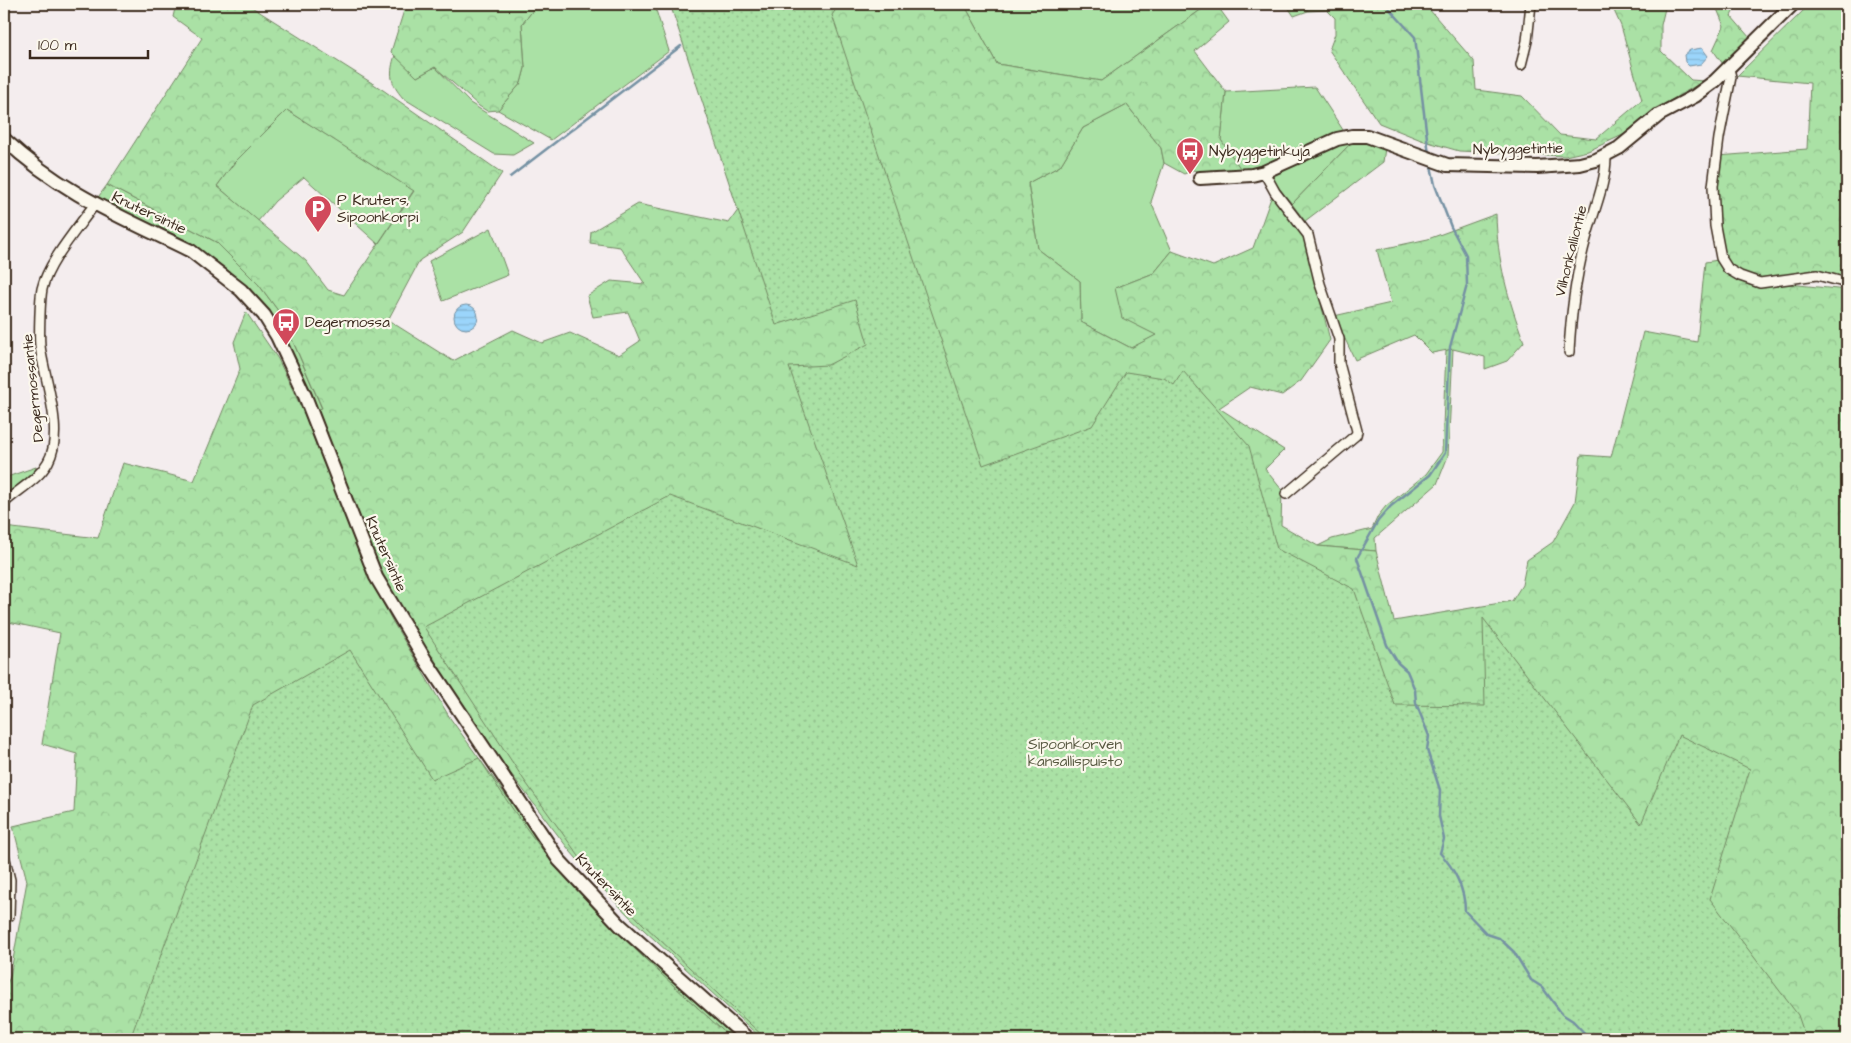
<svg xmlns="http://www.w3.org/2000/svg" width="1851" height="1043" font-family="'Architects Daughter',sans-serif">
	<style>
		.grass { fill: #aae1a5; stroke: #728662 }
		.forest { fill: url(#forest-crowns); stroke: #728662; fill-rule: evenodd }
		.park { fill: url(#park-dots); stroke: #728662 }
		.water { fill: url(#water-rules); stroke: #7591a3 }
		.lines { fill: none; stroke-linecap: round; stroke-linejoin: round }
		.stream { stroke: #7591a3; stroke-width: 2.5 }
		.street-casing { stroke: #3b2a1e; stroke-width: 12 }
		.secondary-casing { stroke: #3b2a1e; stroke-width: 16 }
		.street { stroke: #fbf7ec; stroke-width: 9 }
		.secondary { stroke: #fbf7ec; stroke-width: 12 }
		.labels { text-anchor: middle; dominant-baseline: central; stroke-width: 4.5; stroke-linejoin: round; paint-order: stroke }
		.street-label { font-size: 15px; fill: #3b2a1e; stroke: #fbf7ec }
		.poi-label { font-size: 15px; fill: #3b2a1e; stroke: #fbf7ec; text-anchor: start }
		.park-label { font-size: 15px; fill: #575840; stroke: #fbf7ec }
	</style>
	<defs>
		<pattern id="forest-crowns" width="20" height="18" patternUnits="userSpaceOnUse" patternTransform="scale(1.25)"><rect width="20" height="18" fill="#aae1a5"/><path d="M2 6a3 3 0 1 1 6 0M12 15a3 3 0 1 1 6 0" fill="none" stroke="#93c18e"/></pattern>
		<pattern id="park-dots" width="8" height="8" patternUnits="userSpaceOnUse" patternTransform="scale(1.25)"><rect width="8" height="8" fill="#aae1a5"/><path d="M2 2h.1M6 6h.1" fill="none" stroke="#93c18e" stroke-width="1.8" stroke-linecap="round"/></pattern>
		<pattern id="water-rules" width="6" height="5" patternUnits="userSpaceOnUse" patternTransform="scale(1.25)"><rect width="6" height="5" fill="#9bd5fb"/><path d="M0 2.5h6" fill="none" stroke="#86b7d7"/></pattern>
	</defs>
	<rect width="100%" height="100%" fill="#f4edee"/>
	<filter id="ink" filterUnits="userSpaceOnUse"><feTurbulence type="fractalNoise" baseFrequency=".02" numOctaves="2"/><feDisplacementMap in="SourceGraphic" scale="10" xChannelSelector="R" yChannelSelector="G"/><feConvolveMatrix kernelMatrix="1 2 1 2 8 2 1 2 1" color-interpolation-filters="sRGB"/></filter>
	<g filter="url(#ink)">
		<path class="grass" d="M538,4H654L669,51L551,140L498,110L521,83L525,68L522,24Z
			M964,4H1209L1101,81L997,64Z
			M1286,4H1303L1308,11L1294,16Z
			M395,55L417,77L435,67L470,103L534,143L513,155L494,154L403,98C390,83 389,74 395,55Z
			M1315,87L1345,133L1266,167L1242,171L1221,140L1226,92Z
			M1127,105L1161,148L1164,163L1151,202L1172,251L1154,273L1115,288L1157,335L1131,348L1081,322L1080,281L1038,249L1028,183L1060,166L1083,128Z
			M287,110L414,190L378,244L304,177L275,201L258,221L217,186L234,163Z
			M1351,143L1292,204L1271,178L1272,175L1331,147Z
			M107,185L216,242L259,285L282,316L322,409L316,410C294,352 264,290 209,257C173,236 134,219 96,200Z
			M491,228L508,275L443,301L429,261Z
			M1453,349L1448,456L1437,484L1375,538L1376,551L1318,546L1332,539L1372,529L1378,516L1386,506L1426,474L1442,452L1446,350Z"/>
		<path class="forest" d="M176,4H247L383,90L502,173L463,232L420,260L388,320L453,361L513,330L542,343L570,333L619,355L640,341L628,312L593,317L587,296L611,281L645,284L620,247L590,243L591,232L638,204L729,223L743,203V4H964L997,64L1101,81L1209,4H1216L1229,22L1195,51L1226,92L1221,140L1242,171L1208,173L1193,170L1184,174L1164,163L1161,148L1127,105L1083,128L1060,166L1028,183L1038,249L1080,281L1081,322L1131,348L1156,335L1122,318L1115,288L1154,273L1172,251L1213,266L1253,248L1272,195L1300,230L1305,239L1330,340L1301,381L1282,395L1250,387L1219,408L1284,450L1265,469L1282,490L1281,525L1318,546L1376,551L1394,621L1512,601L1522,585L1527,560L1553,542L1575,502L1581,455L1611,457L1643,332L1697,342L1705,262L1718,260L1757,286L1789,284L1847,290V1039H762L630,917L605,891L570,851L505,766L431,658L394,599L371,551L316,410L322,408L282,316L259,285L216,242L107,185L202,38L173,17ZM287,110L414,191L344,295L328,290L306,261L217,186L234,163Z
			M406,4H538L522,24L525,68L521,83L498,110L487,111L479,106L435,67L417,77L391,52Z
			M1303,4H1404L1428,8L1474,61L1476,90L1522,96L1560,135L1596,139L1642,100L1621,26L1611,4H1666L1661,25V51L1691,80L1704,81L1654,110L1625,134L1588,151L1565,156L1459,151L1421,140L1379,123L1329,50L1335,34V18L1327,10L1308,11Z
			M1715,4H1737L1731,16L1750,38L1725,67L1713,50L1724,26Z
			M1810,4H1847V280L1814,273L1762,281L1740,274L1724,261L1718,227V156L1807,149L1810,83L1737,76Z
			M1366,141L1385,148L1383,162L1305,221L1292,204L1351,143Z
			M1496,214C1497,261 1508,298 1524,342L1507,361L1485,369V357L1453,349L1432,353L1414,335L1355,360L1334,316L1391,303L1377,250L1428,239Z
			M246,312L278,359L304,413L369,577L393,622L450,718L554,862L618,928L736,1039H4V990L10,977L27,881L13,826L74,812L77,754L42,744L60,633L4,621V527L98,538L123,463L194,481L240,369L234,342Z
			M36,467L34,486L12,500L4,508V478Z"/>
		<path class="park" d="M670,4H840L832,15L983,465L1092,426L1126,372L1164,378L1174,385L1183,371L1249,446L1277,549L1354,589L1395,705L1485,706L1483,618L1641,824L1679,735L1750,769L1710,899L1798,1015L1806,1039L765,1038L643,924L586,866L524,780L424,627L670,496L858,565L789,367L828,365L868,344L855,300L776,325Z
			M350,650L432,779L479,758C502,794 526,830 553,863C607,927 671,983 732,1039H130L253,705Z"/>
		<path class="water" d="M1702,48L1708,56L1701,64L1689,66L1685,62L1684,55L1690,50Z
			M454 317a12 12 0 1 1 24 0a12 12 0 1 1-24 0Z"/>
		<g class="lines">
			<path class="stream" d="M1385,4L1415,37L1429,155
				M1431,166L1435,185L1451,227L1466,255L1467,285L1450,347L1445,453L1430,475L1391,506L1378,521L1357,558L1387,645L1398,663L1407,671L1415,690L1416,703L1429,736L1427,750L1440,790L1439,816L1444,839L1440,853C1455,869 1465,890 1465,911L1487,934L1499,938L1514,952L1531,980L1542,987L1562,1014L1573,1021L1590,1039
				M510,177L681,46"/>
			<g class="street-casing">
				<path id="street" d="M1521,65L1527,41L1531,4
					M1729,69L1731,77L1719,138L1713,186L1715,226L1721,258L1728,269L1740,276L1760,283L1817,275L1847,283
					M1264,172L1275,192L1308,235L1320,284L1339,339V363L1357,431L1356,435L1286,494
					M1569,352C1571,312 1576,273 1587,235C1594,210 1606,183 1606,157
					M4,503C19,489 38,480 48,462C65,432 44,378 40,346C39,335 40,299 42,289C48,262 78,228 94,205
					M4,855L10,880L9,916"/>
			</g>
			<g class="secondary-casing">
				<path id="secondary" d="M4,139C61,193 122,217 191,251L241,290L264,315L277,336L305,396L376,577L426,661L559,860L620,925L748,1039
					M1200,178L1252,175L1264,172L1337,139L1352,136H1367L1447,165L1537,167L1580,164L1596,160L1619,148L1659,115L1695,96L1715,81L1793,4"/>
			</g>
			<use href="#street" class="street"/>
			<use href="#secondary" class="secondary"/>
		</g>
	</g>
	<defs>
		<g id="bus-pin" transform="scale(1.4375)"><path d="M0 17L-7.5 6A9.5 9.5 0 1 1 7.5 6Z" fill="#d1495b" stroke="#fbf7ec"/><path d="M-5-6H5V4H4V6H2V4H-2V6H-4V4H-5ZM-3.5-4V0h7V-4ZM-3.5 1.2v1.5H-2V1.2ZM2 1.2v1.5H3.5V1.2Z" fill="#fff"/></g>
		<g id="parking-pin" transform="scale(1.4375)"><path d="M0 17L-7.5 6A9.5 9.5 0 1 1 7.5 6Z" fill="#d1495b" stroke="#fbf7ec"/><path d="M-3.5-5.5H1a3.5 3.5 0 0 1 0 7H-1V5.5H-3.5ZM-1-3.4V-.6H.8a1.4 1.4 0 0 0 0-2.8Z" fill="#fff"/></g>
	</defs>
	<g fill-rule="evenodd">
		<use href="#bus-pin" x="1190" y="151"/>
		<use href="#parking-pin" x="318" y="209"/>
		<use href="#bus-pin" x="286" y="322"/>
	</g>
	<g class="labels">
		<g class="street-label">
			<text transform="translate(1518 149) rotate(-1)">Nybyggetintie</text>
			<text transform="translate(149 213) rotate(25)">Knutersintie</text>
			<text transform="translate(1571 251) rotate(-76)">Vilhonkalliontie</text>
			<text transform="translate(33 388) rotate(-96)">Degermossantie</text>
			<text transform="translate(386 554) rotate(66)">Knutersintie</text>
			<text transform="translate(606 885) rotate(46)">Knutersintie</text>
		</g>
		<g class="poi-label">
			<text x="1209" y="151">Nybyggetinkuja</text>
			<text x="337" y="200">P Knuters,<tspan x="337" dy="17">Sipoonkorpi</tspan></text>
			<text x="305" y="322">Degermossa</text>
		</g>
		<g class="park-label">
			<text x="1075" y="744">Sipoonkorven<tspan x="1075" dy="17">kansallispuisto</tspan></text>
		</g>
	</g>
	<rect width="1851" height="1043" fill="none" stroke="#fbf7ec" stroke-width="20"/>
	<rect x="10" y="10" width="1831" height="1023" fill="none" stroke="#3b2a1e" stroke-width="2" filter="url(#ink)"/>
	<path d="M30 50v8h118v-8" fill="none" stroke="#3b2a1e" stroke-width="2.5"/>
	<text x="38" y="50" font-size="15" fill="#3b2a1e" stroke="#fbf7ec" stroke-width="4" paint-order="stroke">100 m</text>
</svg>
